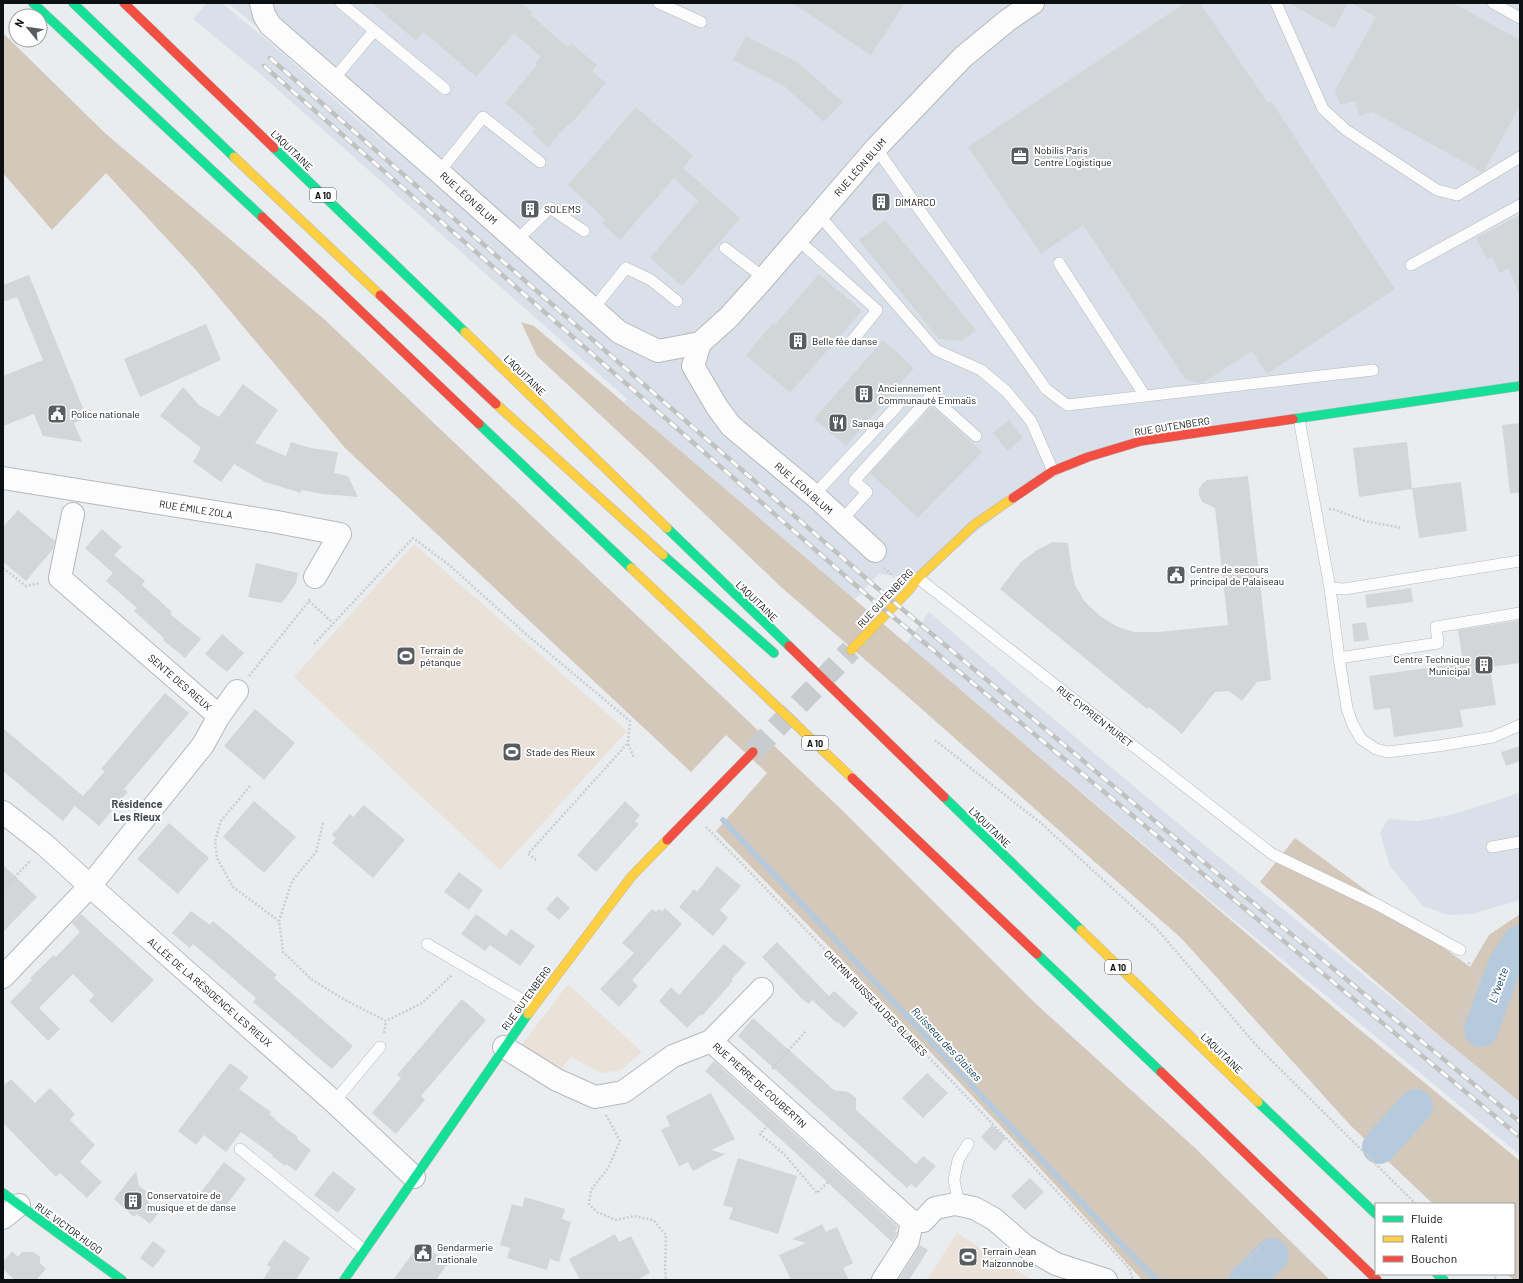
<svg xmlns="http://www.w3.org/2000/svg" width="1523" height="1283" font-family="Barlow,sans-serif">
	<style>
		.built { fill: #d9e0e9 }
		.green { fill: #eae1d8 }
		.forest { fill: #d4c8ba }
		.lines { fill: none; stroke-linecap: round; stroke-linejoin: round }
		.stream { stroke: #b5cadd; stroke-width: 5.5 }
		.river { stroke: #b5cadd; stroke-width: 34 }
		.building { fill: #d3d6d8 }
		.secondary-tunnel { stroke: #c9cccf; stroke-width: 22; stroke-dasharray: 22 11; stroke-linecap: butt }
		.lane-casing { stroke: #b6b8bb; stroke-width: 12 }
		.street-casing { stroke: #b6b8bb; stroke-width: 24 }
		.fast-casing { stroke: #b6b8bb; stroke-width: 10 }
		.slow-casing { stroke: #b6b8bb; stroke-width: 10 }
		.jam-casing { stroke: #b6b8bb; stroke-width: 10 }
		.path { stroke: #cccdcf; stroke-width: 2.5; stroke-dasharray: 2 2; stroke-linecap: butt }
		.lane { stroke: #fcfcfd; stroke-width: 11 }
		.street { stroke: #fcfcfd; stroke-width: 22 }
		.fast { stroke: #16e098; stroke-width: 9 }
		.slow { stroke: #ffcf43; stroke-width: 9 }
		.jam { stroke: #f24e42; stroke-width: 9 }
		.rail-casing { stroke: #c0c1c1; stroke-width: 4.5 }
		.rail { stroke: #fff; stroke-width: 3; stroke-dasharray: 9; stroke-linecap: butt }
		.labels { text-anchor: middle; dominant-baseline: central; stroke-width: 4; stroke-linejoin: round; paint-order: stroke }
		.shield { fill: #fff; stroke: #565859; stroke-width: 1 }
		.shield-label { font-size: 9px; font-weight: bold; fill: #0d1012 }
		.street-label { font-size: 10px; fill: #0d1012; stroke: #fff }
		.poi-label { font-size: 10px; fill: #0d1012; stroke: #fff; text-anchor: start }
		.neighbourhood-label { font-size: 11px; font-weight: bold; fill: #464c52; stroke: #fff }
		.water-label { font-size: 11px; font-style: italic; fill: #0f3e61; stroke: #fff }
	</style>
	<rect width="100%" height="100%" fill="#eaedf0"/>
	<path class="built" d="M207,3H222L279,50L408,165L274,41L228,3H1520V386L1141,441L1053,471L918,578L879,574L853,601L624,402L627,399L260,74L193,19Z
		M929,612L1024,694L1186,830L1520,1102V1155L1218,907L906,644Z
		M1520,792V900L1472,914L1448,915L1423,906L1390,866L1380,833L1388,819L1418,821L1450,815L1499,800Z"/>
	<path class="green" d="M414,544L627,731L500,870L294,677Z
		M568,984L642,1052L621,1070L601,1073L571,1057L562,1068L521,1046Z
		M957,1233L1032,1280H927Z"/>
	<path class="forest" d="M3,33L106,134L324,319L842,810L1036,1004L1194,1147L1330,1280H1142C1004,1126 860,978 716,831L767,773L726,735L691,772L345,448L195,269L106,173L52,230L3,173Z
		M521,322L534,326L1348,1020L1520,1161V1280H1514L1507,1274H1514V1204H1433L1350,1125L1181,938L907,696L781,587L641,453L537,356Z
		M1295,838L1470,967L1489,935L1520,914V1102L1437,1034L1260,882Z"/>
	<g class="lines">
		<path class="stream" d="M723,820L1115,1238L1156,1279L1159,1280"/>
		<path class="river" d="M1481,1030L1505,964L1520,942
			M1379,1147L1416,1106
			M1246,1280L1272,1255"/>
	</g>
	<path class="building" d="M372,3H521L532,12L530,14L567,47L571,43L597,65L592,71L606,83L570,125L568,124L548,147L532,132L535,129L505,103L537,65L535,63L541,57L514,33L476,77L424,32L416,41Z
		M792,3H905L871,55Z
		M1185,3H1200L1268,103L1271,101L1395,289L1267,374L1252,351L1204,382L1199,383L1186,380L1083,225L1041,254L968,147Z
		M1290,3H1348L1334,29Z
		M1351,3H1453L1520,40V106L1484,171L1482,172L1373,112L1359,116L1355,101L1340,105L1335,90L1376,17Z
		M746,36L797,62L843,102L824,122L784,86L733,60Z
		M636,107L693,156L683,168L740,218L682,286L650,258L698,201L674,178L620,240L602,223L605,219L568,185Z
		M1520,215V293H1518L1509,268L1500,273L1492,257L1487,259L1476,238Z
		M885,220L976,330L962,341L939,339L859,240Z
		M819,274L862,311L790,393L746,355L773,323L775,325Z
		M29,275L87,418L74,423L82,442L43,436L34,414L3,426V376L43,360L17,297L3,302V285Z
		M206,324L221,360L140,397L124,359Z
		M883,340L914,368L846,446L814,419Z
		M243,384L278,410L255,443L286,456L291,442L311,448L338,452L334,473L348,476L358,497L323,494L301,490V493L265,482L234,464L221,482L193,462L201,448L160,416L183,387L199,405L219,417Z
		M932,406L982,452L918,518L870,473Z
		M1009,420L1023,438L1007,451L993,433Z
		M1520,423V493H1510L1502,425Z
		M1407,442L1412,489L1359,497L1353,448Z
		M1248,476L1271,680L1257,682L1242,701L1229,691L1215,692L1182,734L1149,707L1147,709L1000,589L1021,562L1037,550L1053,542L1068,543L1071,567L1075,585L1085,602L1100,616L1116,626L1134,632H1159L1228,625L1215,508L1202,502L1199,495V489L1202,484L1207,480Z
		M1461,482L1467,531L1419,538L1412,488Z
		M18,510L55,541L53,549L26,581L3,562V527Z
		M102,529L122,547L114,555L145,581L142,585L172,612L170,614L201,639L185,658L163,640L164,638L134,611L137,608L106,581L113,573L85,548Z
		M256,563L298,573L296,583L282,603L248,597Z
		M1411,588L1413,602L1367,608L1365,595Z
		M1520,620V663L1490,667L1496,705L1460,710L1463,727L1394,737L1390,708L1374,710L1369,676L1463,663L1458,630Z
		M1366,622L1369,640L1354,642L1352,624Z
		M222,634L244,653L227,672L205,654Z
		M165,693L189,713L124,789L128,792L99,826L75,806L63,821L3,771V728L83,796L105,771L101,769Z
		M255,709L295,743L264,780L224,746Z
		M1520,746V761L1506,766L1501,752Z
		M254,801L296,837L264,873L223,837Z
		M625,801L640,815L635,821L639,824L596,872L577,855Z
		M364,805L405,840L373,878L332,843L336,838L332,835L350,814L353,817Z
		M169,823L209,858L178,894L137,859Z
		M3,865L37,897L3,932Z
		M717,866L741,886L720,910L728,918L713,936L679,907L694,889L697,892Z
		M459,872L483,890L469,910L444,892Z
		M557,896L570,908L559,920L546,909Z
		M665,908L682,924L632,980L638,986L619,1007L600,989L634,953L622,943L652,909L656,912L659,909L662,912Z
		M191,911L210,925L213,921L277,975L274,978L353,1046L332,1069L253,1002L256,998L193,944L190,948L172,933Z
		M81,914L154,980L112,1023L89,1001L94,995L73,974L39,1008L60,1029L48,1041L10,1002L32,980L30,978L54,955L56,957L80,932L72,923Z
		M476,914L506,936L511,929L535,946L520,966L490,945L485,951L461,934Z
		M777,942L829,996L834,991L858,1013L844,1028L838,1022L837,1023L812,1000L809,1004L802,999L762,957Z
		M724,944L746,963L731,980L733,981L702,1016L701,1014L687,1028L659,1001L671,987L679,995Z
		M462,999L486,1020L421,1096L425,1100L396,1134L372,1113L401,1078L397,1075Z
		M753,1018L834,1090L848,1092L856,1098V1110L916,1164L923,1156L936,1166L916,1188L911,1184L907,1188L738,1036Z
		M714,1061L898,1227L895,1231L897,1232L896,1236L892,1242L787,1145L705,1071Z
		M230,1063L249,1077L239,1089L271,1112L269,1114L276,1119L275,1120L298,1137L297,1139L311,1150L296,1171L286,1164L285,1166L272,1156L273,1155L241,1132L226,1152L204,1135L196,1145L178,1131Z
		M927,1073L948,1093L923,1118L902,1098Z
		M11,1079L35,1103L50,1088L75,1114L70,1120L95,1145L80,1162L102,1182L87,1198L60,1173L56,1177L3,1123V1086Z
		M711,1093L735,1139L711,1150L725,1154L693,1171L688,1162L679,1166L661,1130L670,1126L666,1116Z
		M992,1125L1006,1138L995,1151L981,1137Z
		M738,1158L797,1176L778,1234L729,1219L733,1208L723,1205Z
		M224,1162L246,1179L224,1208L201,1192Z
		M136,1171L139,1186L153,1196L148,1203L160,1211L150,1224L137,1214L134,1217L114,1199Z
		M333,1171L356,1189L338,1213L314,1195Z
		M1030,1178L1044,1192L1025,1210L1011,1196Z
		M525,1197L565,1209L562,1219L571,1222L559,1262L550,1259L547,1270L507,1258L510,1248L500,1245L512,1204L522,1207Z
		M822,1224L826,1232L837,1227L853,1263L843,1268L849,1280H791L779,1255L806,1243L792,1239Z
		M615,1234L619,1242L631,1236L650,1273L637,1280H580L569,1259Z
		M284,1240L310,1258L296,1280H263L271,1267L267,1265Z
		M153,1241L166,1251L153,1268L140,1258Z
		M420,1243L448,1263L436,1280H393Z
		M920,1245L928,1250L909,1280H898Z
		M12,1251L18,1257L22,1252H34L40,1257V1263L46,1269L36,1280H15L3,1269V1262Z"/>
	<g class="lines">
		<path class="secondary-tunnel" d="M753,752L851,650"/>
		<g class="lane-casing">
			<path id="lane" d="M341,3L445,89
				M659,3L701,22
				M1276,3L1323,109L1346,130L1437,190L1457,195L1520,157
				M1493,3L1520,18
				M333,80L374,31
				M876,148L1046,389L1067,405L1373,370
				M439,172L483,117L540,162
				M819,215L936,350L981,370L1006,391L1031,421L1053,471
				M798,240L877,310L852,341
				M516,241L550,208L584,231
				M725,248L764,278
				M1059,263L1145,396
				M1411,265L1520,205
				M593,309L626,268L651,280L677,301
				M1299,419L1330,588L1344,589L1520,561
				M814,495L898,405
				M841,521L867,492L854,481L931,396L976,436
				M918,578L1272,854L1378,905L1460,950
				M1330,588L1339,658L1347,708L1352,723L1361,739L1376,749L1387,752L1438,746L1493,737L1520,725
				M1339,658L1438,643L1436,627L1520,613
				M1492,847L1520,842
				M427,944L533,1006
				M334,1102L380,1047
				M240,1149L364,1250
				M959,1205L954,1180L958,1160L968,1144"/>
		</g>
		<g class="street-casing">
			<path id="street" d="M261,3L264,15L270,25L439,172L619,332L658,351L700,343L728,318L764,278L876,148L963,57L1008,20L1033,3
				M700,343L693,366L717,407L731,426L814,495L875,551
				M3,478L277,522L340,534L315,577
				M73,514L60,578L219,716
				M3,812L45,845L90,886L334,1102L414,1177
				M3,977L90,886L203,745L219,716L237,691
				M711,1041L762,989
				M504,1047L557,1080L595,1097L623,1092L673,1056L711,1041L912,1222L908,1241L883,1280
				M3,1218L19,1205
				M912,1222L923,1221L935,1208L955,1204L974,1208L994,1219L1025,1246L1056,1264L1106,1280"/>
		</g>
		<g class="fast-casing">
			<path id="fast" d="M33,3L262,217
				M73,3L234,157
				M274,148L465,332
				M1293,419L1520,386
				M479,424L631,568
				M667,528L789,646
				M663,555L774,653
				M944,797L1081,930
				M1037,954L1161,1072
				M1258,1102L1376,1214
				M3,1193L122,1280
				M1437,1274L1444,1280
				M344,1280L528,1014"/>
		</g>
		<g class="slow-casing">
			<path id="slow" d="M234,157L380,295
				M465,332L667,528
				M496,404L663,555
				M631,568L852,778
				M851,650L909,590L918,578L975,524L1013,498
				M1081,930L1258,1102
				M528,1014L631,877L667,840"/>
		</g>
		<g class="jam-casing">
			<path id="jam" d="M124,3L274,148
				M262,217L479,424
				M380,295L496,404
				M1013,498L1053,471L1088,457L1141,441L1293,419
				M789,646L944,797
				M852,778L1037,954
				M667,840L753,752
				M1161,1072L1377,1280"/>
		</g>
		<path class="path" d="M1329,509L1336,510L1365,521L1402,528
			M3,568L26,586L40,583
			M884,568L894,577
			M309,601L333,623
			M314,644L413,538L448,564L526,634L630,721L628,743L634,758
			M249,676L309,601L310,597
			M935,740L1042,824L1157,929L1255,1044L1416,1204
			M250,786L221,821L215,841L217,858L233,887L279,921
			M323,823L316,852L292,881L279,921L283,952L311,979L345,1000L386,1021L422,1003L452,975
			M706,827C848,973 990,1120 1129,1268L1133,1280
			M536,860L528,854L628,743
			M3,889L31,860
			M1458,1028L1480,979L1468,962
			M384,1033L386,1021
			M772,1069L806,1031
			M606,1115L620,1141L608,1168L591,1190L589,1204L597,1212L616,1220L634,1216L653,1220L666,1235L665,1270L666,1280
			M771,1122L760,1134L784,1154L817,1193L832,1178
			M1365,1129L1395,1095
			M1492,1274L1498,1280
			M1224,1280L1263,1244"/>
		<use href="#lane" class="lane"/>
		<use href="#street" class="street"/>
		<use href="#fast" class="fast"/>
		<use href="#slow" class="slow"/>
		<use href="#jam" class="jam"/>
		<g class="rail-casing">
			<path id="rail" d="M270,58L876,587L1218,874L1520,1122
				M264,66L868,596L1520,1137"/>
		</g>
		<use href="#rail" class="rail"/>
	</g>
	<defs>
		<g id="office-square" transform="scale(1)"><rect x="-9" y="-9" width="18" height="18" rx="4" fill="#5a5d60" stroke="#fff"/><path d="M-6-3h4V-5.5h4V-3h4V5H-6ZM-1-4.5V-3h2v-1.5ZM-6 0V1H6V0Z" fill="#fff"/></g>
		<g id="building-square" transform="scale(1)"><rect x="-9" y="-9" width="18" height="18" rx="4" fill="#5a5d60" stroke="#fff"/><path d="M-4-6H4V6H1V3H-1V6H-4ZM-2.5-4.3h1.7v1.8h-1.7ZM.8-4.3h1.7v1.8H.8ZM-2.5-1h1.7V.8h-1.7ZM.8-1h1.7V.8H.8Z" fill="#fff"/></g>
		<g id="civic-square" transform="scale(1)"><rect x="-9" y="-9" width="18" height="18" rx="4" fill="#5a5d60" stroke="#fff"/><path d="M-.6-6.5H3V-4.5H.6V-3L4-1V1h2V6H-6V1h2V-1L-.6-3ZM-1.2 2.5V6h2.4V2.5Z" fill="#fff"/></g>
		<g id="restaurant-square" transform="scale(1)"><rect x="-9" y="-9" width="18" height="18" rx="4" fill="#5a5d60" stroke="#fff"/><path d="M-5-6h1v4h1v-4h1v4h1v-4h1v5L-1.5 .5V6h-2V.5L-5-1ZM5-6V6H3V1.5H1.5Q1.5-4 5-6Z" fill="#fff"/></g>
		<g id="stadium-square" transform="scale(1)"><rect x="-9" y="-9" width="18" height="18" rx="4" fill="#5a5d60" stroke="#fff"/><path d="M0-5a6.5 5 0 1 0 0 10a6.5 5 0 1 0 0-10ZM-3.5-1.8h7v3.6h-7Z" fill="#fff"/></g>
	</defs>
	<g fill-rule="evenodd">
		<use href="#office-square" x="1020" y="156"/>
		<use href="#building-square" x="881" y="202"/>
		<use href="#building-square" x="530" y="209"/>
		<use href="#building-square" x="798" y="341"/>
		<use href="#building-square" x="864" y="394"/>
		<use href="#civic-square" x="57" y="414"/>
		<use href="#restaurant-square" x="838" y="423"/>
		<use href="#civic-square" x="1176" y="575"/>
		<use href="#stadium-square" x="406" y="656"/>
		<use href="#building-square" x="1484" y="665"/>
		<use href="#stadium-square" x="512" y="752"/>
		<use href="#building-square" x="133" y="1201"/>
		<use href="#civic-square" x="423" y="1253"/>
		<use href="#stadium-square" x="968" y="1257"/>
	</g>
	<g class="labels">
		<g class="shield">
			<rect x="310" y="188" width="26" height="14" rx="3"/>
			<rect x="802" y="736" width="26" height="14" rx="3"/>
			<rect x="1105" y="960" width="26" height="14" rx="3"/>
		</g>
		<g class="shield-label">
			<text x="323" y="195">A 10</text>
			<text x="815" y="743">A 10</text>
			<text x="1118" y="967">A 10</text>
		</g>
		<g class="street-label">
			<text transform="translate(292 150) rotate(44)">L'AQUITAINE</text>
			<text transform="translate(860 167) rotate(-49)">RUE LÉON BLUM</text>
			<text transform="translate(469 198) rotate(42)">RUE LÉON BLUM</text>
			<text transform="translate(525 375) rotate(44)">L'AQUITAINE</text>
			<text transform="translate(1172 426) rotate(-9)">RUE GUTENBERG</text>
			<text transform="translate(804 488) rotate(41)">RUE LÉON BLUM</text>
			<text transform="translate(196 509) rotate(9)">RUE ÉMILE ZOLA</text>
			<text transform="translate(885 598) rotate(-47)">RUE GUTENBERG</text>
			<text transform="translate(757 601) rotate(44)">L'AQUITAINE</text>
			<text transform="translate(180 682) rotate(41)">SENTE DES RIEUX</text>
			<text transform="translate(1095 716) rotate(38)">RUE CYPRIEN MURET</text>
			<text transform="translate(990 827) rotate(44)">L'AQUITAINE</text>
			<text transform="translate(210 992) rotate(41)">ALLÉE DE LA RÉSIDENCE LES RIEUX</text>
			<text transform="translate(526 998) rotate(-54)">RUE GUTENBERG</text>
			<text transform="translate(876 1003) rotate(46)">CHEMIN RUISSEAU DES GLAISES</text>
			<text transform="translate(1222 1053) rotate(44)">L'AQUITAINE</text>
			<text transform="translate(760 1085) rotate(42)">RUE PIERRE DE COUBERTIN</text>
			<text transform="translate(69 1228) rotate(36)">RUE VICTOR HUGO</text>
		</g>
		<g class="poi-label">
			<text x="1034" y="150">Nobilis Paris<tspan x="1034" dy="12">Centre Logistique</tspan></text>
			<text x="895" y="202">DIMARCO</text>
			<text x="544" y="209">SOLEMS</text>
			<text x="812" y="341">Belle fée danse</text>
			<text x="878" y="388">Anciennement<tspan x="878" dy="12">Communauté Emmaüs</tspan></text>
			<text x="71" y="414">Police nationale</text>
			<text x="852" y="423">Sanaga</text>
			<text x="1190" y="569">Centre de secours<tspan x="1190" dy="12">principal de Palaiseau</tspan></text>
			<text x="420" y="650">Terrain de<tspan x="420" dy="12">pétanque</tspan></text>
			<text x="1470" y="659" text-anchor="end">Centre Technique<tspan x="1470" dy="12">Municipal</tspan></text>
			<text x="526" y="752">Stade des Rieux</text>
			<text x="147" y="1195">Conservatoire de<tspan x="147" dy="12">musique et de danse</tspan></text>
			<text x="437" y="1247">Gendarmerie<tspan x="437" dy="12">nationale</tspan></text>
			<text x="982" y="1251">Terrain Jean<tspan x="982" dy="12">Maizonnobe</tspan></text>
		</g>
		<g class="neighbourhood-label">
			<text x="137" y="803">Résidence<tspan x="137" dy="13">Les Rieux</tspan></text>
		</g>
		<g class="water-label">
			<text transform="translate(1498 985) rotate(-70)">L'Yvette</text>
			<text transform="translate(947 1044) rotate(47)">Ruisseau des Glaises</text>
		</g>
	</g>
	<rect width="1523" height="1283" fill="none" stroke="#0d1012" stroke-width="8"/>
	<rect x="1375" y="1203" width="140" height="72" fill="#ffffff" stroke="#9e9fa0"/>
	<rect x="1383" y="1216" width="20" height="6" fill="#16e098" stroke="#9e9fa0"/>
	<text x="1411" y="1223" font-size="12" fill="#0d1012">Fluide</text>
	<rect x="1383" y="1236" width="20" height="6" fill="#ffcf43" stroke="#9e9fa0"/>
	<text x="1411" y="1243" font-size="12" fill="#0d1012">Ralenti</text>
	<rect x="1383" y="1256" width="20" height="6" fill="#f24e42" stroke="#9e9fa0"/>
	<text x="1411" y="1263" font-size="12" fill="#0d1012">Bouchon</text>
	<g transform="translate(28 28) rotate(299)"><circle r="19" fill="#ffffff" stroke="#9e9fa0"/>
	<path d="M0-3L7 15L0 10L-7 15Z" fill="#5a5d60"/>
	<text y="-6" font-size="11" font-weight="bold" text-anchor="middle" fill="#0d1012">N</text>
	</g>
</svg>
